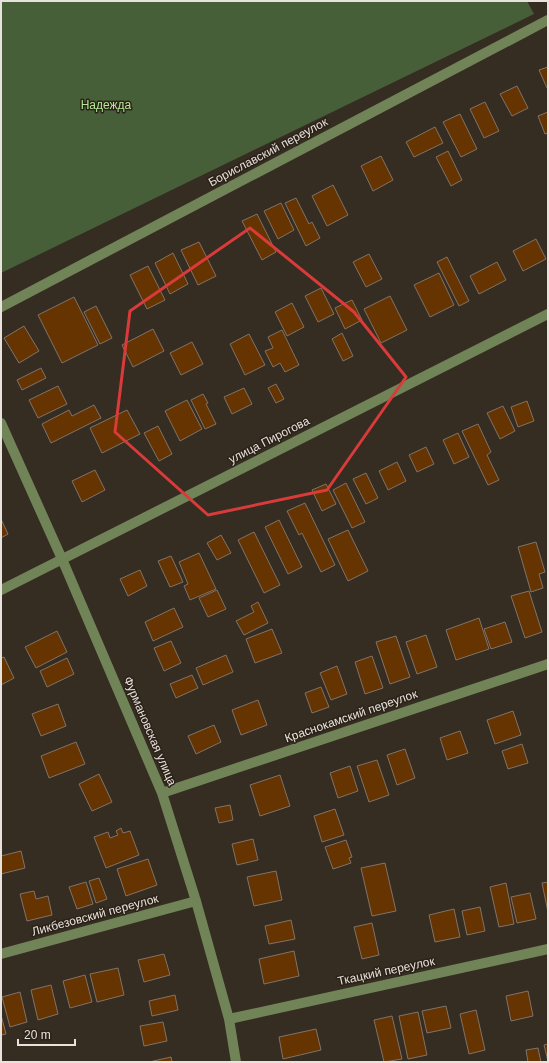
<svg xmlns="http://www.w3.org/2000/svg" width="549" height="1063" font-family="Arial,sans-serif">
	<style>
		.green { fill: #465f39 }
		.building { fill: #653400; stroke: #807369 }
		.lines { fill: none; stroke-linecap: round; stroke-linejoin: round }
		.minor { stroke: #708458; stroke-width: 10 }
		.marked { fill: none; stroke: #d83b3a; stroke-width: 3; stroke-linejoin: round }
		.labels { text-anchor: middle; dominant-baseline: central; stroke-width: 3; stroke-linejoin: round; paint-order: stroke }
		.park-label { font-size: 12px; fill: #b1e796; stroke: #2b2218 }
		.street-label { font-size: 12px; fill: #e8e2dc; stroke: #2b2218 }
	</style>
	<rect width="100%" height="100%" fill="#352c22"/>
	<path class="green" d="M1,1H527L534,14L1,273Z"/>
	<path class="building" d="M548,67V87L547,88L539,70Z
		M517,86L528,108L512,116L500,94Z
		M485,102L499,131L484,138L470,109Z
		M548,112V133L545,134L538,116Z
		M460,114L477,149L461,157L443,122Z
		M435,127L443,143L414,157L406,142Z
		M448,151L462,180L451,186L436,157Z
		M381,156L393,180L373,191L361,166Z
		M333,185L348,215L327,226L312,196Z
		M296,198L309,224L312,222L320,238L306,246L285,203Z
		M281,203L294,230L278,239L264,211Z
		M257,214L276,252L262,260L242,221Z
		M536,239L546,259L523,271L513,251Z
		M199,242L216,276L198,285L181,250Z
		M173,253L188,284L170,294L155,263Z
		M369,254L382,279L366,287L353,262Z
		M447,257L469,301L459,306L437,262Z
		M497,262L506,280L479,294L470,276Z
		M148,266L165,300L147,309L130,275Z
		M439,273L454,305L430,317L414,285Z
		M321,288L334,314L318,322L305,296Z
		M390,296L407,330L381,343L364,309Z
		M74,297L98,345L62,363L38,315Z
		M352,300L362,320L345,329L335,308Z
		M292,303L304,327L287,336L275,312Z
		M96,306L112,338L100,344L84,312Z
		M24,326L39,351L19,363L4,338Z
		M153,329L164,351L133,367L122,345Z
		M282,330L299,365L285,372L280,363L273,367L265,351L273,348L268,337Z
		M342,333L353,356L343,361L332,339Z
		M249,334L265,365L245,375L230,344Z
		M192,342L203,364L181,375L170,353Z
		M41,368L46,378L22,390L17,380Z
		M276,384L284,399L276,403L268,388Z
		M58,386L67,404L38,418L29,400Z
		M244,388L252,404L232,414L224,397Z
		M203,394L208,403L206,404L216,424L205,429L191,400Z
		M187,400L202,429L180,441L165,411Z
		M527,401L534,421L518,427L511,407Z
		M94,405L101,418L51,443L42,424L69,410L72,416Z
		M503,406L515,431L500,439L487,413Z
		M127,410L140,434L102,453L90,428Z
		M478,424L491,452L487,455L499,480L488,485L462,431Z
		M158,426L172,454L159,461L144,433Z
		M458,433L469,457L454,464L443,440Z
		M426,447L434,464L417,472L409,455Z
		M397,462L406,481L388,490L379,471Z
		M95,470L105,490L82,502L72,481Z
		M366,473L378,498L366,504L353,479Z
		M346,483L365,522L352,528L333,490Z
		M326,484L336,504L322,511L312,490Z
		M305,503L335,565L321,572L302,533L299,535L287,511Z
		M1,519L8,534L1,538Z
		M279,520L302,567L288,574L265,527Z
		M348,530L368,571L348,581L328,539Z
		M254,532L280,585L264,593L238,540Z
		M221,535L231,553L217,560L207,543Z
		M536,542L545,572L539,574L543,588L531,592L518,547Z
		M199,553L216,589L190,600L184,586L188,584L179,562Z
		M171,556L183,582L170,587L158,561Z
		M140,570L147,586L128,596L120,579Z
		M217,590L226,609L208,617L199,598Z
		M529,591L542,632L525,638L511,596Z
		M258,602L268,623L244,635L236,621L254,612L251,606Z
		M174,608L183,627L153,641L145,622Z
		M479,618L489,649L456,660L446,630Z
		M505,622L512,642L491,649L484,629Z
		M272,629L282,653L255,663L246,639Z
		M57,631L67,652L36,668L25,647Z
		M426,635L437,667L417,674L406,642Z
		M396,636L410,677L390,684L376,642Z
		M171,641L181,663L164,671L154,648Z
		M226,655L233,672L203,685L196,668Z
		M372,656L383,688L365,694L355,662Z
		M4,657L14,678L1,685V658Z
		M67,658L74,674L47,687L40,671Z
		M337,666L347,694L331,700L320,673Z
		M192,675L198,688L176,698L170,684Z
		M321,687L329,707L312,713L305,693Z
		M258,700L267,725L241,735L232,710Z
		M58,704L66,726L41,736L32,714Z
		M513,711L521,735L495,744L487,720Z
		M214,725L221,742L196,754L188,736Z
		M460,731L468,753L447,760L440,738Z
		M76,742L85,764L49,778L41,756Z
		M522,744L528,763L508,769L502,751Z
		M405,749L415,778L397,785L387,755Z
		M377,760L389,795L369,802L357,766Z
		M350,766L358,791L338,798L330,773Z
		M99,774L112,802L92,811L79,784Z
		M280,775L290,806L260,816L250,785Z
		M230,805L233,820L219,823L215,808Z
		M335,809L344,835L322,842L314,816Z
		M121,828L123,833L130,831L139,855L106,868L94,837L108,832L110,838L118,835L116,831Z
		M253,839L258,860L237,865L232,844Z
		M346,840L352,857L349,858L351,863L333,869L325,847Z
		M21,851L25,868L1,874V856Z
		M148,859L157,885L126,896L117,869Z
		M385,863L396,911L372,916L361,868Z
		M276,871L282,900L254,906L247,877Z
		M99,878L107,899L96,903L89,881Z
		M86,882L93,904L77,909L69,887Z
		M548,882V912L542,883Z
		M506,883L514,924L499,927L490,887Z
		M34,891L36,899L48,896L52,915L27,921L20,894Z
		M530,893L536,919L517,923L511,897Z
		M480,907L485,931L467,935L462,911Z
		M454,909L460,937L435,942L429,915Z
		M291,920L295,939L269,944L265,926Z
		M372,923L379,955L362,959L354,927Z
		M294,951L299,976L264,984L259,959Z
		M164,954L170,975L144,982L138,960Z
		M118,968L124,995L97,1002L90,974Z
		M85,975L92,1002L70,1008L63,981Z
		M51,985L58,1014L38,1020L31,990Z
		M528,991L533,1016L511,1021L506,996Z
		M20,992L27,1022L10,1027L2,997Z
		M175,995L178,1010L152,1016L149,1001Z
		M446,1006L451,1028L427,1033L422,1011Z
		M476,1010L485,1050L469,1054L460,1014Z
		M418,1012L427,1055L408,1059L399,1016Z
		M1,1015L6,1034L1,1035Z
		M392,1016L402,1059L384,1062L374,1020Z
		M163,1022L167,1041L144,1046L140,1026Z
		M316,1029L321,1050L283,1059L279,1037Z
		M548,1044V1061L544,1045Z
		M538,1048L541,1062H528L526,1050Z
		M171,1057L172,1062H149Z"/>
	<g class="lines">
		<path class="minor" d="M1,307L548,20
			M1,423L62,559L162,793L196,901L229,1019L236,1062
			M1,590L548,314
			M162,793L548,664
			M1,954L196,901
			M229,1019L548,949"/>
	</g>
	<path class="marked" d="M250,228L354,312L406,377L327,490L208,515L115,432L130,311Z"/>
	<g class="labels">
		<g class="park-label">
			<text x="106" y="105">Надежда</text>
		</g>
		<g class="street-label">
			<text transform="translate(268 152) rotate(-28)">Бориславский переулок</text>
			<text transform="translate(269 440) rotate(-27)">улица Пирогова</text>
			<text transform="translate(351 716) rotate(-19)">Краснокамский переулок</text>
			<text transform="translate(150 731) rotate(67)">Фурмановская улица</text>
			<text transform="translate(95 915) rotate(-15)">Ликбезовский переулок</text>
			<text transform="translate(386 971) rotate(-12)">Ткацкий переулок</text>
		</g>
	</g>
	<rect width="549" height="1063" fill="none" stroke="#e8e2dc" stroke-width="4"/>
	<path d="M18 1039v6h57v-6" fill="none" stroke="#e8e2dc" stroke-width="2"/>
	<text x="24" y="1039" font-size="12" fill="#e8e2dc" stroke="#2b2218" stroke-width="3" paint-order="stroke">20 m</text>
</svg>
